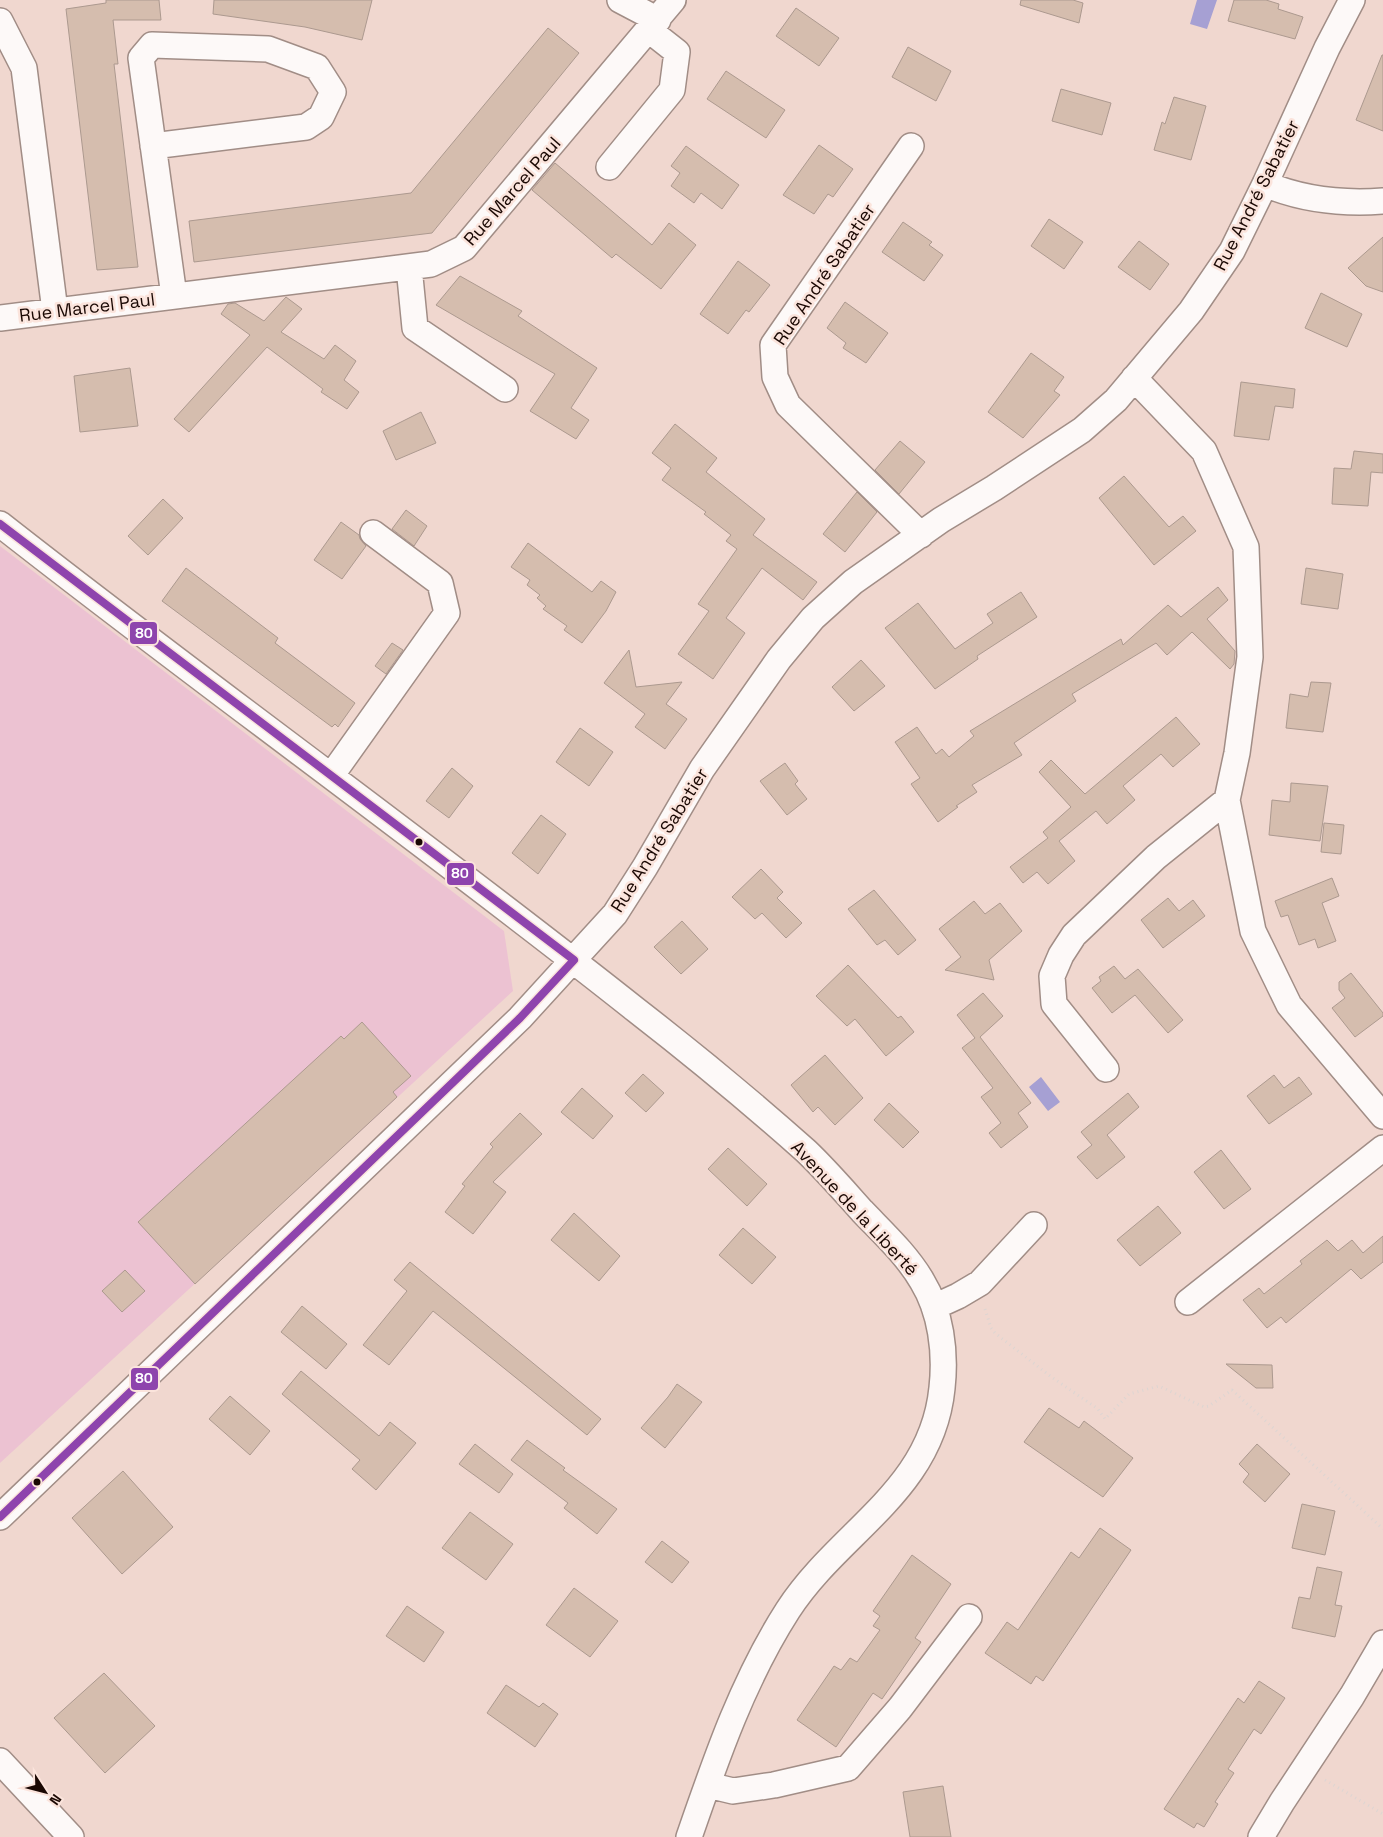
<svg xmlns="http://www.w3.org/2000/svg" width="1383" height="1837" font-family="'Space Grotesk',sans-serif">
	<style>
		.green { fill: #ecc2d2 }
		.water { fill: #a6a0d3 }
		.building { fill: #d5bdae; stroke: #ac998f }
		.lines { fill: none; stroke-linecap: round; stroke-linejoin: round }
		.minor-casing { stroke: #a18d86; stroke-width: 28 }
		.path { stroke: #ddd5d2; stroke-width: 3; stroke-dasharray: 1 4; stroke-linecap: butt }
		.minor { stroke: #fdf9f8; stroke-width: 25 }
		.bus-1-casing { stroke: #fbe4dc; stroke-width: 11 }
		.bus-1 { stroke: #8e44ad; stroke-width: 8 }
		.bus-dot { fill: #1a0803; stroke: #fbe4dc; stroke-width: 2 }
		.labels { text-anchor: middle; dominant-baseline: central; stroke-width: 5; stroke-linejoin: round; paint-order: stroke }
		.street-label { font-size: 18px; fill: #1a0803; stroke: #fbe4dc }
		.line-badge { stroke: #fbe4dc; stroke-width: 2 }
		.badge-label { font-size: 14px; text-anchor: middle; font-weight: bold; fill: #fff }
	</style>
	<rect width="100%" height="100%" fill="#f0d7cf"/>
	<path class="green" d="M0,546L504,931L513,991L0,1463Z"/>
	<path class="water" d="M1197,0H1217L1207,29L1190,24Z
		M1041,1077L1060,1102L1048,1111L1029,1087Z"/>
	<path class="building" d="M106,0H159L161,20H113L118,64H114L138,267L97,270L66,9L106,3Z
		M214,0H372L362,40L305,27L213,14Z
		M1021,0H1073L1083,3L1079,23L1020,5Z
		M1234,0H1266L1279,4L1278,9L1303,17L1295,39L1228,21Z
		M796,8L839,38L819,66L776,36Z
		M548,28L579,53L432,233L194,262L189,221L411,193Z
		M908,47L951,71L936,101L892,77Z
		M1382,55H1383V131L1356,120Z
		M726,71L785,110L766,138L707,99Z
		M1061,89L1111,103L1102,135L1052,121Z
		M1174,97L1206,106L1191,160L1154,150L1162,122L1165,124Z
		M819,145L853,169L833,197L828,194L814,214L783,195Z
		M686,146L739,185L722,209L701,193L694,203L671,186L680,173L671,166Z
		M555,163L652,245L669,223L696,245L661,289L616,254L612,258L532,190Z
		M1049,219L1083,242L1064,269L1031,246Z
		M903,222L932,242L929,245L943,255L924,281L882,252Z
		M1383,237V292L1366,286L1348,268Z
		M1139,241L1169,264L1150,290L1118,267Z
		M738,261L770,285L749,312L746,310L728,334L700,314Z
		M460,276L522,311L518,316L597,368L571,408L589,420L576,439L530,411L555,374L436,305Z
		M1321,293L1362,314L1347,347L1305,328Z
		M286,297L302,309L281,332L324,359L335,345L356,361L344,380L359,392L347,409L321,392L323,389L267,347L189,432L174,419L250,335L221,314L228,304L235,303L264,321Z
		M845,302L888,333L866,363L843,348L846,343L827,328Z
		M1031,353L1064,377L1054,391L1060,395L1023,438L988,412Z
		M130,368L138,426L80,432L74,376Z
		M1241,382L1295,389L1293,408L1275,406L1269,440L1234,436Z
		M421,412L436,443L396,460L383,431Z
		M675,424L717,458L706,472L765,519L753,535L817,582L803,600L762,568L726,618L745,633L713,679L678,654L709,611L698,604L737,549L726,541L731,535L704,514L706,512L662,480L671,468L652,453Z
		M900,441L925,462L899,494L875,470Z
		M1354,451L1383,454V473L1371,472L1368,506L1332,504L1334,468L1351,469Z
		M1124,476L1169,527L1183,516L1196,531L1154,565L1099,498Z
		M857,492L877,512L845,552L823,534Z
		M163,499L183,518L148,555L128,536Z
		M406,510L427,526L414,546L392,529Z
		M341,522L359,535L360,539L366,546L342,579L314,560Z
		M528,543L592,592L601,581L616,592L606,611L582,643L564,630L567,626L543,609L546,606L537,598L540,595L527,585L530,580L511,567Z
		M186,568L278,638L275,643L355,703L338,727L335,724L332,727L162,601Z
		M1306,568L1343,574L1338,609L1301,604Z
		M1218,587L1228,600L1207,619L1235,651L1234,664L1230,669L1192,632L1167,655L1156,643L1072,694L1076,701L1014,743L1022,755L972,785L977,792L956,806L958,807L938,822L911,784L920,778L895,742L917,727L936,754L942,749L949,757L974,736L970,731L1121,639L1123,645L1168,605L1181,617Z
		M1021,592L1037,617L977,656L978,659L935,689L885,628L918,603L955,649L993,623L987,614Z
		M392,643L403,650L386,674L375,666Z
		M629,650L636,687L682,682L666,704L687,719L665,749L635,727L645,714L604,683Z
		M861,660L885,686L854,711L832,687Z
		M1311,682L1331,683L1323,732L1286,728L1290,694L1308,697Z
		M1176,717L1200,744L1173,767L1161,754L1123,786L1135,800L1107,824L1096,811L1059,841L1075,861L1048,884L1037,872L1023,883L1010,867L1048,838L1043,832L1071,807L1039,772L1051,760L1085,794Z
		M580,728L613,752L589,786L556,762Z
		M785,763L798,781L795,784L807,799L787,815L760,781Z
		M452,768L473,786L449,818L426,801Z
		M1291,783L1328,786L1320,841L1269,835L1272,800L1290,802Z
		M541,815L566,834L538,874L512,853Z
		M1324,823L1344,825L1341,854L1321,852Z
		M761,869L783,892L777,898L802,923L786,938L762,913L755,919L732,897Z
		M1332,878L1339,896L1322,903L1336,941L1318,948L1315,939L1299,945L1288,915L1281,917L1275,901Z
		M874,890L916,940L898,955L885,940L877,945L848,909Z
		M1168,898L1179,911L1193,900L1205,916L1163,948L1141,920Z
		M974,901L985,914L1000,903L1022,931L989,960L994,980L945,970L961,957L939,929Z
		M682,921L708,949L681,974L654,947Z
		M848,965L898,1018L901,1016L914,1032L886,1056L855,1019L847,1026L816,996Z
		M1114,966L1125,979L1138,969L1183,1020L1168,1033L1135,995L1112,1013L1092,988L1101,981L1099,977Z
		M1351,973L1383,1013V1016L1355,1037L1332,1008L1345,998L1339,990V982Z
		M983,993L1003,1016L980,1037L1031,1103L1018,1113L1028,1127L1001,1148L989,1133L1001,1123L981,1097L993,1088L962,1048L975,1038L957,1015Z
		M362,1022L411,1076L393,1092L397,1097L195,1284L138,1222L341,1036L344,1039Z
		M825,1055L863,1098L835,1125L818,1107L813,1112L791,1085Z
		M643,1074L664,1093L646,1112L625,1093Z
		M1274,1075L1284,1088L1299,1077L1312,1094L1269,1124L1247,1096Z
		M582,1088L613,1116L593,1139L561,1112Z
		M1128,1093L1139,1107L1107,1135L1125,1157L1097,1179L1077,1157L1092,1145L1081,1132Z
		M889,1103L919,1132L903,1148L874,1120Z
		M520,1113L542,1134L493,1182L506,1192L473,1234L445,1212L465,1186L462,1184L493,1147L490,1144Z
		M728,1148L767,1184L747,1206L708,1169Z
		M1221,1150L1251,1189L1224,1209L1194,1172Z
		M1158,1206L1181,1233L1140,1266L1117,1240Z
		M574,1213L620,1256L599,1281L551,1240Z
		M743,1228L776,1257L752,1284L719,1255Z
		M1383,1236V1262L1361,1279L1351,1269L1286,1323L1281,1317L1267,1328L1243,1300L1259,1288L1264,1294L1302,1264L1300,1261L1327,1240L1338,1251L1352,1240L1363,1253Z
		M410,1262L601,1419L587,1435L433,1311L389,1365L363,1345L407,1291L394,1280Z
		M125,1270L145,1291L122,1312L102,1291Z
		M302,1306L347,1344L326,1369L281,1332Z
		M1226,1364L1272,1365L1273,1388H1256Z
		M301,1371L379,1436L390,1422L416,1443L376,1490L352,1469L360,1460L282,1394Z
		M677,1384L702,1402L665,1448L641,1428L668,1397Z
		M230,1396L270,1431L250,1455L209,1419Z
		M1049,1408L1079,1428L1084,1421L1133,1458L1103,1497L1024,1442Z
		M527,1440L565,1468L563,1470L617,1509L597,1534L564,1508L568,1503L511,1460Z
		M475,1444L513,1474L499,1493L459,1464Z
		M1257,1444L1290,1474L1265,1502L1243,1482L1249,1474L1239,1464Z
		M123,1471L173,1527L122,1574L72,1518Z
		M1302,1504L1335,1511L1325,1555L1292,1548Z
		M470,1512L513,1544L486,1580L442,1548Z
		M1100,1528L1131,1550L1043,1681L1036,1676L1031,1684L985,1653L1007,1622L1018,1630L1071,1552L1079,1558Z
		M662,1541L689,1562L672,1583L645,1562Z
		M912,1555L951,1584L915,1638L921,1642L882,1699L873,1693L836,1747L797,1720L834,1666L841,1670L850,1658L857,1662L880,1630L873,1626L880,1616L873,1611Z
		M1317,1567L1342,1572L1335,1605L1342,1606L1335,1637L1292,1628L1299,1597L1310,1599Z
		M574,1588L618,1621L590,1657L546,1625Z
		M407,1606L444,1632L424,1662L386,1636Z
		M104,1673L155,1726L105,1773L54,1718Z
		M1259,1681L1285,1698L1261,1734L1254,1729L1228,1769L1234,1773L1215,1802L1218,1804L1204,1827L1197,1823L1194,1828L1164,1809L1238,1698L1244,1703Z
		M506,1685L539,1707L543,1703L558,1714L535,1747L487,1713Z
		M943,1786L951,1837H910L903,1792Z"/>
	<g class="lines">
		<g class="minor-casing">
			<path id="minor" d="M620,0L658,20
				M0,21L24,68L55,311
				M153,146L306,127L321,117L333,92L317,67L268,49L152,45L141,58L174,296
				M911,146L773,345L775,377L788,405L921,535
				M609,167L672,90L677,52L649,30
				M1265,184C1303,200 1342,204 1383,201
				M409,267L415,328L505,389
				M0,318L431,264L464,248L673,0
				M1134,378L1204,451L1246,547L1250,657L1237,753L1227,800L1253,931L1289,1005L1383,1116
				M0,524C210,689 427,844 636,1010C694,1055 751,1102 806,1151C826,1170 844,1191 862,1211C883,1233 907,1255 922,1281C941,1312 946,1352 942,1388C932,1491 839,1531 788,1610C743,1680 716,1759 689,1837
				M331,776L447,613L440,583L373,533
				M1106,1069L1054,1004L1052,976L1061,955L1074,935L1156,857L1227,800
				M1188,1302L1383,1148
				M934,1307L958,1296L980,1283L1034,1225
				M0,1517L520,1018L615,914L645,867L702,769L779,659L813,618L853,582L941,520L994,488L1082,430L1116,400L1191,311L1232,251L1265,184L1327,48L1352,0
				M0,1761L71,1837
				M708,1785L733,1791L774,1785L848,1768L900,1708L969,1617
				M1261,1837L1282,1802L1352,1696L1383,1643"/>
		</g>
		<path class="path" d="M985,1309L991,1328L995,1333L1050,1376L1098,1409L1105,1419L1129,1394L1159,1386L1204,1407L1209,1406L1232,1390L1383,1529
			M1325,1780L1383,1814"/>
		<use href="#minor" class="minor"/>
		<g class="bus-1-casing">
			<path id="bus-1" d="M0,524L574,960
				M0,1517L520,1018L574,960"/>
		</g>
		<use href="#bus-1" class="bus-1"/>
	</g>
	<g class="bus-dot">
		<circle cx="419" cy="842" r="4.5"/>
		<circle cx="37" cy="1482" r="4.5"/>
	</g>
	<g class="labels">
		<g class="street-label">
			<text transform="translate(512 191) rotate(-49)">Rue Marcel Paul</text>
			<text transform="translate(1256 195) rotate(-63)">Rue André Sabatier</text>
			<text transform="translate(824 274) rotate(-56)">Rue André Sabatier</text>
			<text transform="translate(87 307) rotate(-7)">Rue Marcel Paul</text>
			<text transform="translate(659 840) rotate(-58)">Rue André Sabatier</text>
			<text transform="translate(855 1208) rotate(47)">Avenue de la Liberté</text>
		</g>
	</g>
	<g class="line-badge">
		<rect x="129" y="621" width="29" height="24" rx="5" fill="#8e44ad"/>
		<rect x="446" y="862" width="29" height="24" rx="5" fill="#8e44ad"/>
		<rect x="130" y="1367" width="29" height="24" rx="5" fill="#8e44ad"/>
	</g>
	<g class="badge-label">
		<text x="144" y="638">80</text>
		<text x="460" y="878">80</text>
		<text x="144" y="1383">80</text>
	</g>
	<g transform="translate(45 1792) rotate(126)" stroke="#fbe4dc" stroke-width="4" paint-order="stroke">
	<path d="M0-4L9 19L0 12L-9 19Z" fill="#1a0803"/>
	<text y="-8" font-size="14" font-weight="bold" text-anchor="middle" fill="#1a0803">N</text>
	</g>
</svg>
